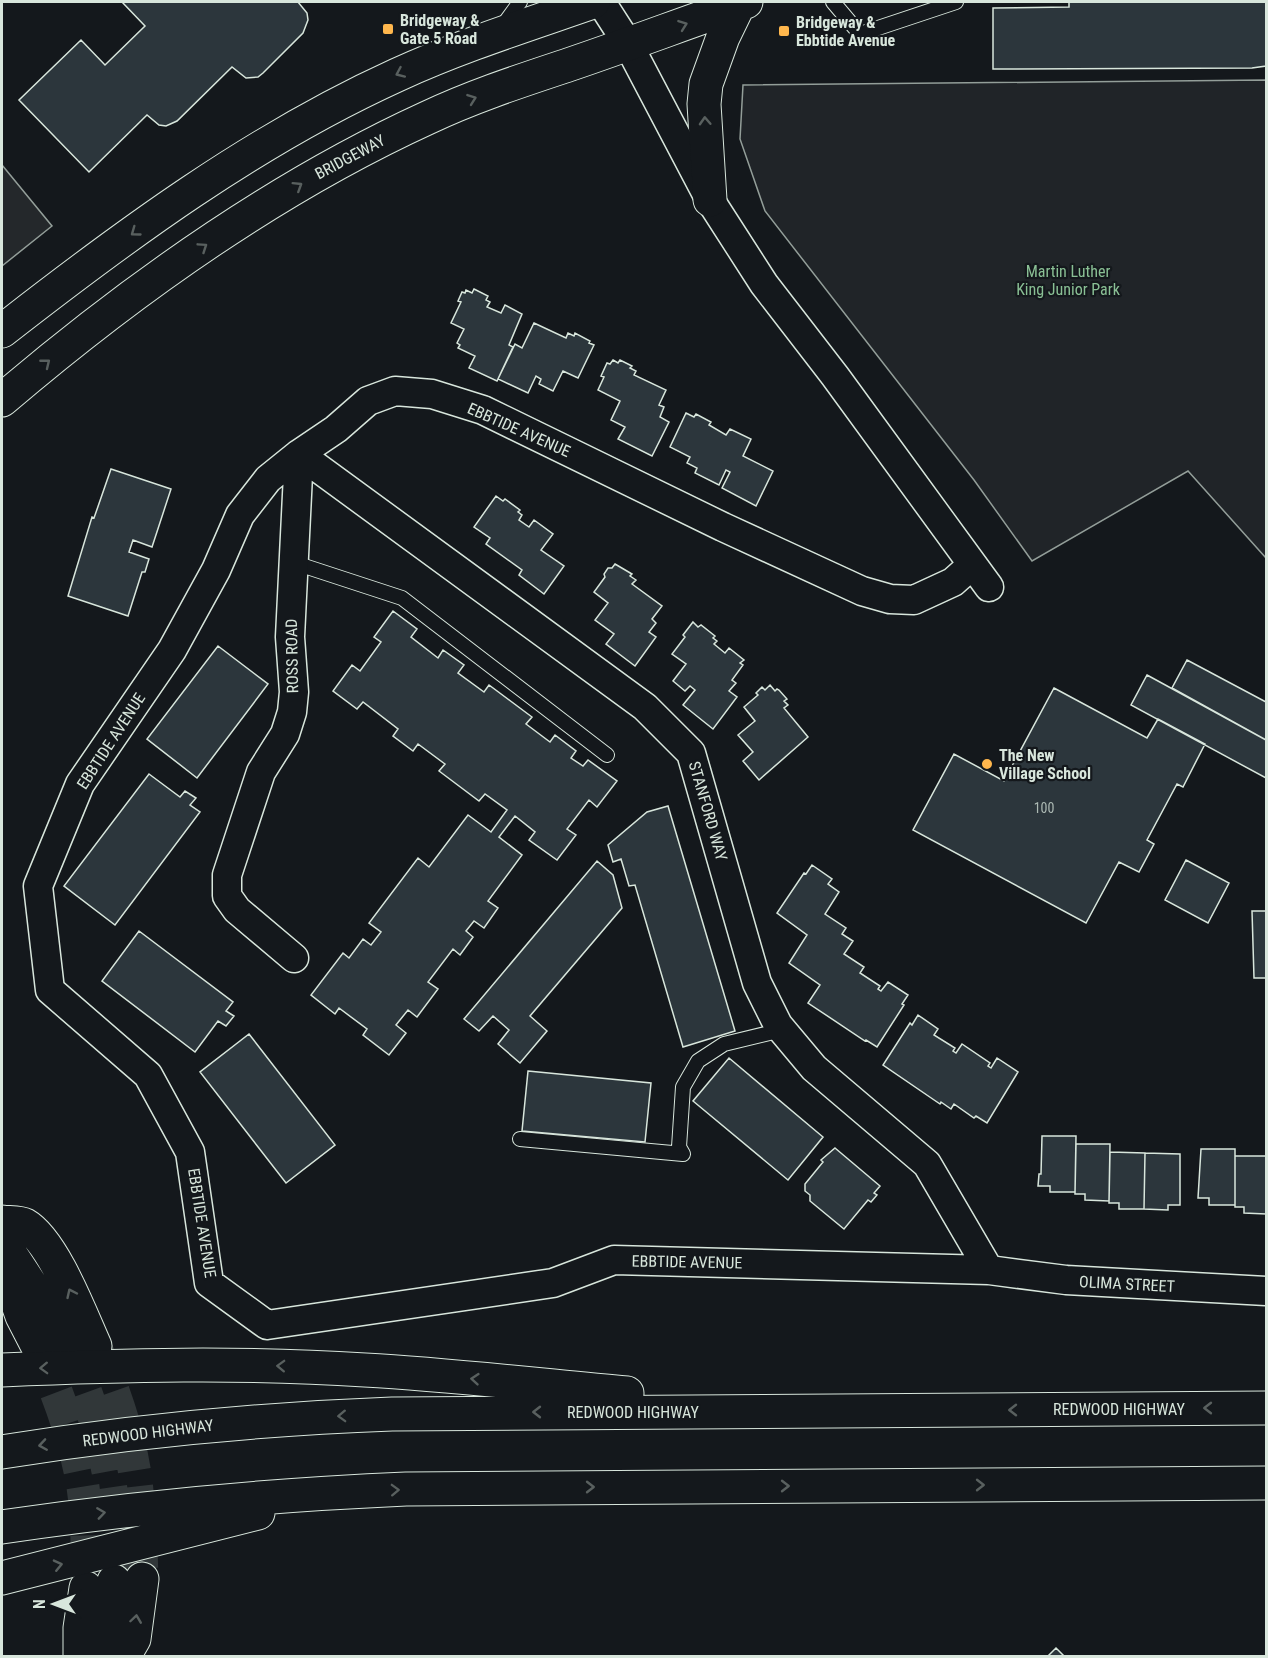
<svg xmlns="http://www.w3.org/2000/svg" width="1268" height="1658" font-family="'Roboto Condensed',sans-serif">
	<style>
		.green { fill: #202428; stroke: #939e99; stroke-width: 1.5 }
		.parking { fill: #24282b; stroke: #939e99; stroke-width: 1.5 }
		.building { fill: #2c363c; stroke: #d8e6dc; stroke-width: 1.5 }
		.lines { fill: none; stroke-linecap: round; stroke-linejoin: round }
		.secondary-tunnel { stroke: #313739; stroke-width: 33; stroke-dasharray: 33 16; stroke-linecap: butt }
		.service-casing { stroke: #d8e6dc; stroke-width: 16 }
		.minor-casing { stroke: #d8e6dc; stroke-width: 31 }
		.secondary-casing { stroke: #d8e6dc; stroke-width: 35 }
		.motorway-casing { stroke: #d8e6dc; stroke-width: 35 }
		.service { stroke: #14181c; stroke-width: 14 }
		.minor { stroke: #14181c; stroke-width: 28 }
		.secondary { stroke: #14181c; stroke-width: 33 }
		.motorway { stroke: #14181c; stroke-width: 33 }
		.oneway { stroke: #59605f }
		.poi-dot { fill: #ffb74d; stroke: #14181c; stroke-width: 2 }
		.labels { text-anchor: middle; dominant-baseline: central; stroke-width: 4.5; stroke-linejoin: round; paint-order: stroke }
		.number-label { font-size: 14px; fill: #adbab4 }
		.poi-label { font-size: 16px; font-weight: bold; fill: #d8e6dc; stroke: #14181c; text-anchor: start }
		.street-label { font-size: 16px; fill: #d8e6dc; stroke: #14181c }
		.park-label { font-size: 16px; fill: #8ac095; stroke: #14181c }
	</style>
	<rect width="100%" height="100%" fill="#14181c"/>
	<path class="green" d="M1266,80V558L1188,471L1032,561L974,480L765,211L740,139L743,85Z"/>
	<path class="parking" d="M2,165L52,226L2,266Z"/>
	<path class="building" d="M122,2H298L307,13L308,20L303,33L263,73L258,77L246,78L232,67L177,121L166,126L159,125L147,115L89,172L19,100L81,40L105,65L145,26Z
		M1069,2H1266V66L1252,68L993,69V8L1069,7Z
		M474,289L488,296L486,300L490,302L487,307L501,313L505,305L522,314L509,345L513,347L497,381L469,368L475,356L458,348L460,345L457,343L464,329L451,323L461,302L458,301L462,292L465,293L466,290L472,293Z
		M534,323L566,338L568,333L574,336L575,333L590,341L589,343L594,345L578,378L563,371L553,391L539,384L541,379L536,376L528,393L498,379L515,344L522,348Z
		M613,360L618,363L620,360L632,366L630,368L636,371L634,375L666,390L659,405L664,407L660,417L669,422L652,456L618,439L625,427L611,420L620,401L598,390L604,377L601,376L607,363L610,364Z
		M686,413L694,417L696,414L711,422L709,425L726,435L730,429L751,439L743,456L773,471L756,506L722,488L730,472L726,470L719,485L695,473L697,468L687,463L690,457L670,447Z
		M111,469L171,489L152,547L133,540L129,552L149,559L145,572H142L128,616L68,596L92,517L94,518Z
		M496,496L503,501L505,499L520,510L518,512L522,515L519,520L529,527L534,520L553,534L541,550L564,566L544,594L519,575L522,570L486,544L490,538L474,527Z
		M615,564L632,574L630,576L636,580L632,584L662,606L652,619L656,623L649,632L656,637L635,666L606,644L614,634L595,620L608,603L594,592L605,577L604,574L608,568H612Z
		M393,611L417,629L411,637L438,658L443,650L464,665L458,673L484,692L489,685L532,717L526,724L550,742L555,735L576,751L571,758L583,766L588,760L617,781L597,807L589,800L567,829L576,835L557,860L529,840L535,832L515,816L499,837L522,855L488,901L498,908L484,928L474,921L466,931L473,937L460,955L453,949L428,982L438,989L417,1017L408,1010L396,1025L406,1033L389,1055L363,1035L367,1029L339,1008L335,1014L311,995L343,953L349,958L363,939L371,945L381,932L369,923L418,858L429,867L468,815L491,832L507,810L485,794L479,801L439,771L445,764L418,744L413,751L393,736L398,729L363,702L357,709L333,691L352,665L360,671L381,642L374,637Z
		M693,622L698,627L701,625L715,636L713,638L717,641L714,644L725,653L729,648L744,660L740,663L743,665L732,680L736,683L729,691L737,697L713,729L683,705L695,690L690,686L685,691L673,681L686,664L672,654L685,637L683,635Z
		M218,646L268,684L197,778L147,739Z
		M1187,660L1266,702V740L1172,688Z
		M1147,675L1266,740V778L1131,705Z
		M770,685L775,691L777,689L779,690L787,699L784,701L788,705L784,708L808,737L759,780L743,761L753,752L738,735L755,721L744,707L758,695L756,693L762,687L765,690Z
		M1054,688L1147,738L1158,719L1205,744L1183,787L1177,784L1147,840L1154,844L1139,872L1119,862L1086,923L913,830L954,754L1004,781Z
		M149,774L180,797L185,791L196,798L190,805L200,812L115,925L64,886Z
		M668,806L735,1031L683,1047L635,885L629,886L621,859L613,862L608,845L647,812Z
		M1186,860L1229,883L1208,923L1165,900Z
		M597,861L613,875L622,908L530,1016L547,1031L520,1063L498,1044L509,1030L493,1016L479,1031L464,1019Z
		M812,865L832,879L828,884L839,892L825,914L846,928L842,934L853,941L844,954L864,967L860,973L880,986L878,989L881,991L888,982L908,995L902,1004L904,1005L877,1047L866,1040L865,1041L808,1003L820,985L789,963L807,935L777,913L804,873L806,874Z
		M1252,911H1266V978H1254Z
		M139,931L233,1002L226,1011L234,1016L226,1026L218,1021L195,1052L102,981Z
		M918,1015L938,1029L934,1035L955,1048L953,1051L956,1053L962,1044L990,1063L988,1066L991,1068L997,1058L1018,1072L987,1123L976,1116L974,1118L954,1104L951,1109L941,1102L940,1104L883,1065L910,1023L912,1025Z
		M249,1034L335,1145L286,1183L200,1072Z
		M729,1058L823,1137L788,1180L693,1101Z
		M528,1071L651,1083L645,1142L522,1131Z
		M1042,1136H1076L1075,1192H1050V1186H1038L1039,1174H1041Z
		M1076,1144H1110L1109,1201L1085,1200V1194H1075Z
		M835,1148L880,1186L874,1193L877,1195L871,1202L868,1200L844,1229L810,1201V1195L805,1191V1184L823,1162L821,1160Z
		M1201,1149H1235V1205H1209V1198H1198Z
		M1110,1152L1145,1153L1144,1209H1119V1203H1109Z
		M1145,1153L1180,1154V1205H1168V1210L1144,1209Z
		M1235,1156H1266V1214L1244,1213V1207H1235Z
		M1056,1648L1064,1656H1048Z"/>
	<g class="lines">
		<path class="secondary-tunnel" d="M95,1346C114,1390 130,1435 136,1482C140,1514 141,1547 142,1579
			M38,1347C57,1393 75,1437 83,1487C88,1519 87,1551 87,1583
			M68,1347C86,1391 103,1436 110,1483C115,1514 115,1545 114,1576"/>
		<g class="service-casing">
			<path id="service" d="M833,2L860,34L956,2
				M504,24L520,2
				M295,563L402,598L607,755
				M520,1139L683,1154L679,1147L683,1087L698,1061L724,1044L782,1030"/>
		</g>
		<g class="minor-casing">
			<path id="minor" d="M601,2L628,44L710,200L764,284L835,376L989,587
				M299,454L645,707L691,753L757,983L778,1025L814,1068L927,1164L989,1270
				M972,565L953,582L914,600L890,599L862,591L723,527L483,410L432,394L395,391L368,401L336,429L299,454L268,479L240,515L216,570L172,650L80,784L38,886L50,990L148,1075L190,1152L209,1283L267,1325L553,1283L614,1260L989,1270L1066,1280L1266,1291
				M294,958L237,910L227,896V875L261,772L285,734L292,712L294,692L290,637L299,454"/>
		</g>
		<g class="secondary-casing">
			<path id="secondary" d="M710,200L704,104L706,84L723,37L739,4
				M2,331C125,235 254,140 397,75C460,46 527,25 593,2
				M2,400C131,290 272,189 427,118C473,96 523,80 571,64C630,44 688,22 746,2
				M2,1222C8,1223 19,1222 25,1225C53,1241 81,1315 95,1346
				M2,1241L42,1302L68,1347
				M5,1268L22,1316L38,1347
				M80,1656V1628L86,1588
				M101,1656L107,1633L114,1581
				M124,1656L134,1639L142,1579"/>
		</g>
		<g class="motorway-casing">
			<path id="motorway" d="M2,1370C122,1365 244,1362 365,1370C453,1375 540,1385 627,1393
				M2,1452C131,1431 261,1419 392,1414L1266,1408
				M2,1527C136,1507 270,1495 406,1489L1266,1483
				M2,1578L258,1513"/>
		</g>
		<use href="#service" class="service"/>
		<use href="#minor" class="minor"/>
		<use href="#secondary" class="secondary"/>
		<use href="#motorway" class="motorway"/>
	</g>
	<defs><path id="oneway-chevron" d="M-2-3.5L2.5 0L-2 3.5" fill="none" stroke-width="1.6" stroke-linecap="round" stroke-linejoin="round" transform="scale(1.5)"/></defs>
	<g class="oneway">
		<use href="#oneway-chevron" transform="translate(683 25) rotate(-20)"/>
		<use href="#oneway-chevron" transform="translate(400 73) rotate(156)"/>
		<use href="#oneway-chevron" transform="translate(472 99) rotate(-20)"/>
		<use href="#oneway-chevron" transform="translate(705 121) rotate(-93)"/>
		<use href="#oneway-chevron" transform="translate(298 186) rotate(-32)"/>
		<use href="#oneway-chevron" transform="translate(135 232) rotate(144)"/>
		<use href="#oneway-chevron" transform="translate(203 247) rotate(-34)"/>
		<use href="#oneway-chevron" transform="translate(46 363) rotate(-39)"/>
		<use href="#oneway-chevron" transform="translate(71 1293) rotate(-115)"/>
		<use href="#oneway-chevron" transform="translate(281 1366) rotate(-178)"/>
		<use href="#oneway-chevron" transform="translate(44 1368) rotate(178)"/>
		<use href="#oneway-chevron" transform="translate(475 1379) rotate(-175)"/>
		<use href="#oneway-chevron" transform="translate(1208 1408) rotate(180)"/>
		<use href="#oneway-chevron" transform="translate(1013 1410) rotate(180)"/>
		<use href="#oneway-chevron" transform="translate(537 1412) rotate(180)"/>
		<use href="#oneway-chevron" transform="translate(342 1416) rotate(178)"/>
		<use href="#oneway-chevron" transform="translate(43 1445) rotate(171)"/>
		<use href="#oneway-chevron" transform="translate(980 1485)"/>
		<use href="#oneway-chevron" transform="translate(785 1486)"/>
		<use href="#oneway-chevron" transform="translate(590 1487)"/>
		<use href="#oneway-chevron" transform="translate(395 1490) rotate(-2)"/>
		<use href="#oneway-chevron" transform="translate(101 1513) rotate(-8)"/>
		<use href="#oneway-chevron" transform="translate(58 1565) rotate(-13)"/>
		<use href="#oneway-chevron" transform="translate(136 1619) rotate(-82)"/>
	</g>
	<g class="poi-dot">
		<rect x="382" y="23" width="12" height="12" rx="3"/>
		<rect x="778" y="25" width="12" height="12" rx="3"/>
		<circle cx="987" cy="764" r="6"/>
	</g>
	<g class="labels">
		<g class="number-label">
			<text x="1044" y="808">100</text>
		</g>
		<g class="poi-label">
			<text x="400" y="20">Bridgeway &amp;<tspan x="400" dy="18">Gate 5 Road</tspan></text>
			<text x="796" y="22">Bridgeway &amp;<tspan x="796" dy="18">Ebbtide Avenue</tspan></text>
			<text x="999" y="755">The New<tspan x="999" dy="18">Village School</tspan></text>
		</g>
		<g class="street-label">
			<text transform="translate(350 157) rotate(-28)">BRIDGEWAY</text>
			<text transform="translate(519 430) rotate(24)">EBBTIDE AVENUE</text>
			<text transform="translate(292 656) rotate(-91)">ROSS ROAD</text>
			<text transform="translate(111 741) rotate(-57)">EBBTIDE AVENUE</text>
			<text transform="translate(708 811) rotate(74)">STANFORD WAY</text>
			<text transform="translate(202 1223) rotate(81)">EBBTIDE AVENUE</text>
			<text transform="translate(687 1262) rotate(1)">EBBTIDE AVENUE</text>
			<text transform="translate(1127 1284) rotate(3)">OLIMA STREET</text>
			<text x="1119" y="1409">REDWOOD HIGHWAY</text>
			<text x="633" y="1412">REDWOOD HIGHWAY</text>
			<text transform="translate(148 1433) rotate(-7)">REDWOOD HIGHWAY</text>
		</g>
		<g class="park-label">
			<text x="1068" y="271">Martin Luther<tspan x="1068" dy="18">King Junior Park</tspan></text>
		</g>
	</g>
	<rect width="1268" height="1658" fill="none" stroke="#d8e6dc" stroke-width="6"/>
	<g transform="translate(54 1604) rotate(270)" stroke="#14181c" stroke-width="4.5" paint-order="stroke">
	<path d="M0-4.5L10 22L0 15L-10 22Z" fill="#d8e6dc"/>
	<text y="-9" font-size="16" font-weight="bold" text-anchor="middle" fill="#d8e6dc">N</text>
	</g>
</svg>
